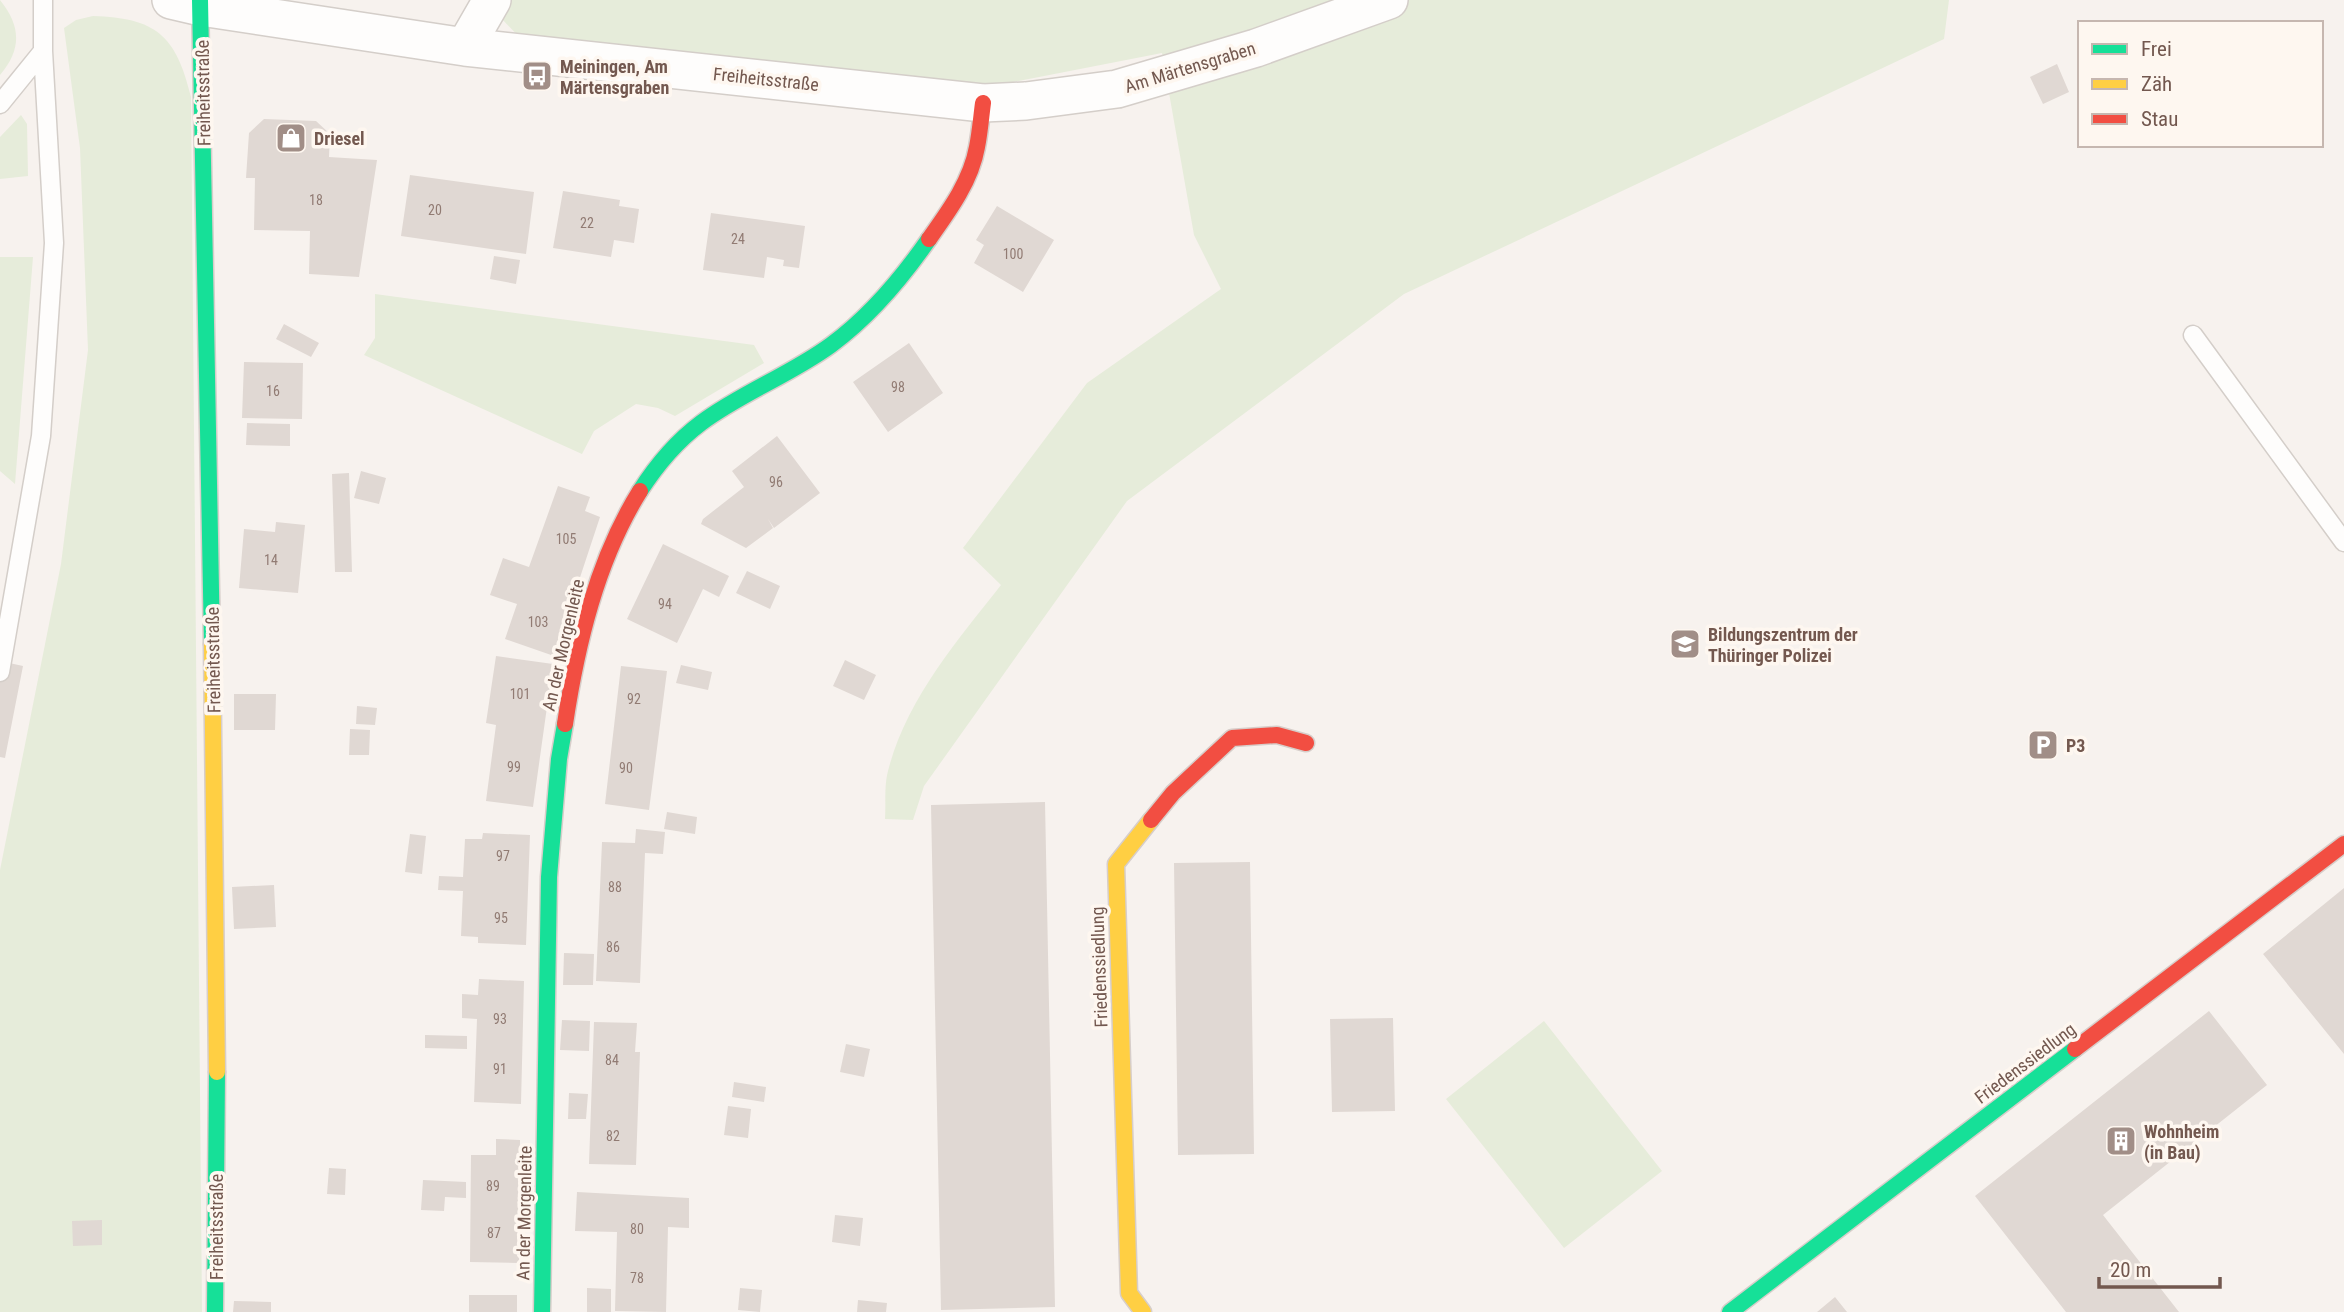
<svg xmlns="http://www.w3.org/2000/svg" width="2344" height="1312" font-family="'Roboto Condensed',sans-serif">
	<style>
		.green { fill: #e6ecda }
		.building { fill: #e0d8d3 }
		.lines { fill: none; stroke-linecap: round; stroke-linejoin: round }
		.lane-casing { stroke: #d4cec9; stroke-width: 21 }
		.street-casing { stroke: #d4cec9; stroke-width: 40 }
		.fast-casing { stroke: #d7ceca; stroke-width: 19 }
		.slow-casing { stroke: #d7ceca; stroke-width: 19 }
		.jam-casing { stroke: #d7ceca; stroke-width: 19 }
		.lane { stroke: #fefdfc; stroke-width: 18 }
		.street { stroke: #fefdfc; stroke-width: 37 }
		.fast { stroke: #16e098; stroke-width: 16 }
		.slow { stroke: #ffcf43; stroke-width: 16 }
		.jam { stroke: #f24e42; stroke-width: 16 }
		.labels { text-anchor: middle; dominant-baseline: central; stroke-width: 7; stroke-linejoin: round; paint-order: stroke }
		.number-label { font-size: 14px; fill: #917b73 }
		.poi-label { font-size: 18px; font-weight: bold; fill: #73584f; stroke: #fef7f0; text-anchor: start }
		.street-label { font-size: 18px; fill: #73584f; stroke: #fef7f0 }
	</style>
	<rect width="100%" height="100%" fill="#f7f2ee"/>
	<path class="green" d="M0,0C21,26 22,49 0,75Z
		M510,0H1949L1944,39L1404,294L1127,501L924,786L913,820L885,819C886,804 884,786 888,771C906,700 957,641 1001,585L963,548L1087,383L1221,289L1194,235L1162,53L993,86L522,40L501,18Z
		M93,16C156,18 176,35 191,97L202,1312H0V870L61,564L88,350L80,148L64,28L76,20Z
		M21,115L27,124L28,176L0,179V137Z
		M0,257H33L15,484L0,471Z
		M375,294L754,345L764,363L675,416L658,408L636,404L594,431L582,454L364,355L375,338Z
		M1544,1021L1662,1171L1564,1248L1446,1099Z"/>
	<path class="building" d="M2057,64L2069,92L2043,104L2030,77Z
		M264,119L316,121L330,134L329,157L377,160L359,277L309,274L310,231L254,230L255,178H246L249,133Z
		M410,175L534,192L526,254L401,236Z
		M563,191L620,200L619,206L639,209L634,243L614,240L611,257L553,248Z
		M997,206L1054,240L1023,292L974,263L984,245L976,240Z
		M711,213L805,226L799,268L783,266L784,260L767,257L764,278L703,270Z
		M494,256L520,260L516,284L490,279Z
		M284,324L319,343L311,357L276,339Z
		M909,343L943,393L888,432L853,382Z
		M244,362L303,363L302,419L242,418Z
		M247,423L290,424V446L246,445Z
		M777,436L820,493L774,528L768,519L773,528L746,548L701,524L703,519L744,487L732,471Z
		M361,471L386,478L379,504L354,498Z
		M349,473L352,572H335L332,474Z
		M558,486L590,497L585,511L600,517L554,656L505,639L517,604L490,595L503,558L529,567Z
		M276,522L305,525L298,593L239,588L244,529L275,532Z
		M663,544L729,576L719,597L703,589L677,643L627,619Z
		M747,571L780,586L770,609L736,593Z
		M496,656L553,664L533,807L486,801L496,725L486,723Z
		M845,660L876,675L864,700L833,686Z
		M0,661L23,666L5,758L0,757Z
		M681,665L712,672L708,690L676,683Z
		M621,666L667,671L649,810L605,804Z
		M234,694H276L275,730H234Z
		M357,706L377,708L375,725L356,724Z
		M350,729L370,730L369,755H349Z
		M1045,802L1055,1307L941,1310L931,805Z
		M667,812L697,817L695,834L664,829Z
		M636,829L665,832L663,854L645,853L640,983L596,981L602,842L635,843Z
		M483,833L530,835L526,945L478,943V937L461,936L463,891L438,890L439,876L463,877L465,839H482Z
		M410,834L426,836L422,874L405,872Z
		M1250,862L1254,1154L1178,1155L1174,863Z
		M274,885L276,927L234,929L232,887Z
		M2344,888V1054L2263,954Z
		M564,953L594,954L593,985H563Z
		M479,979L524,981L521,1104L474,1102L477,1019L462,1018V994L478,995Z
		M2209,1011L2267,1085L2103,1215L2179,1312H2066L1975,1196Z
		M1393,1018L1395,1111L1332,1112L1330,1019Z
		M562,1020L590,1021L589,1051L560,1050Z
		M594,1022L637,1023L635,1052H640L636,1165L589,1164Z
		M425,1035L467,1036V1049L425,1048Z
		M846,1044L870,1049L864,1077L840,1072Z
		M734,1082L766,1087L764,1102L732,1097Z
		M569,1093L588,1094L586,1119H568Z
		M728,1106L751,1109L748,1138L724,1135Z
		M496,1139L520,1140L519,1263L470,1262L471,1155H496Z
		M329,1168L346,1169L345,1195L327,1194Z
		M423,1180L466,1182V1198L445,1197L444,1211L421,1210Z
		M577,1192L689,1198V1228L668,1227L666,1312L615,1311L617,1232L575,1231Z
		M835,1215L863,1218L860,1246L832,1242Z
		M102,1220V1245L73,1246L72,1221Z
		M587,1288L611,1289V1312H587Z
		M740,1288L762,1290L760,1312L738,1310Z
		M469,1295H517V1312H469Z
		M1835,1297L1847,1312H1817Z
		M858,1300L887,1303L886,1312H857Z
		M234,1301L271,1302V1312H233Z"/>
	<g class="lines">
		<g class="lane-casing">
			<path id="lane" d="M0,104L43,51
				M2193,335L2344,542
				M0,672L41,436L54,243L43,51V0"/>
		</g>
		<g class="street-casing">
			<path id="street" d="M171,0L201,7L465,47L983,103L1026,101L1117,89L1256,48L1389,0
				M465,47L492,0"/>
		</g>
		<g class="fast-casing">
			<path id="fast" d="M200,0L212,644
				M640,491C656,466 677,441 701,423C741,393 790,375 831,345C869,317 902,278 929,239
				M215,1312L217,1072
				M542,1312L549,877L559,759L565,724
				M1730,1312L2075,1049"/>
		</g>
		<g class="slow-casing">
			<path id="slow" d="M212,644L217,1072
				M1143,1312L1129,1293L1116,864L1151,820"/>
		</g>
		<g class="jam-casing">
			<path id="jam" d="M929,239C949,211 971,181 977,147C980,132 981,118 983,103
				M565,724C577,644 597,560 640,491
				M1151,820L1173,793L1232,738L1277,735L1306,743
				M2075,1049L2344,844"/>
		</g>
		<use href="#lane" class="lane"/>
		<use href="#street" class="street"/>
		<use href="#fast" class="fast"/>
		<use href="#slow" class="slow"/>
		<use href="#jam" class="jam"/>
	</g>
	<defs>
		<g id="bus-square" transform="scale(1.575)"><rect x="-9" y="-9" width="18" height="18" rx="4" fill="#a18e87" stroke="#fef7f0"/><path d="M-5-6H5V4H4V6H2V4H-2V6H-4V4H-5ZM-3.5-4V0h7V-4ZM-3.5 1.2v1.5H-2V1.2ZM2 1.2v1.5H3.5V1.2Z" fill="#fff"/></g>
		<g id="shop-square" transform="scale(1.575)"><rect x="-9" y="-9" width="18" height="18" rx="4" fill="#a18e87" stroke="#fef7f0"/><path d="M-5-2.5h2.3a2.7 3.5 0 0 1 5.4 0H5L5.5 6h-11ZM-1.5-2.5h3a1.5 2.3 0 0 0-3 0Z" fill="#fff"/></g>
		<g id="school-square" transform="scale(1.575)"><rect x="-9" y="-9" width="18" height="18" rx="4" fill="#a18e87" stroke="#fef7f0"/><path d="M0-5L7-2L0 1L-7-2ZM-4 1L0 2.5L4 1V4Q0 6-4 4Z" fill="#fff"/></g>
		<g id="parking-square" transform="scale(1.575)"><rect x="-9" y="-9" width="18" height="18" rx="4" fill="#a18e87" stroke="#fef7f0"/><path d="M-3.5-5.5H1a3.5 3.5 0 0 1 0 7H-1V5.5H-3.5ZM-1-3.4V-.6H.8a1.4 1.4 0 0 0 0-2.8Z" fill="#fff"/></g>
		<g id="building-square" transform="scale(1.575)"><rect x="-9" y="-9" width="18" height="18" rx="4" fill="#a18e87" stroke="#fef7f0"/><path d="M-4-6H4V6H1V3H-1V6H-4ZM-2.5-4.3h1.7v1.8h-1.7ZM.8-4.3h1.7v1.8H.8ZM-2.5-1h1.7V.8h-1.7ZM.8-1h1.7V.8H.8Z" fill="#fff"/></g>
	</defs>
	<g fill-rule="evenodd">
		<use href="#bus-square" x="537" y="76"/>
		<use href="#shop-square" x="291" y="138"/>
		<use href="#school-square" x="1685" y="644"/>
		<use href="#parking-square" x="2043" y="745"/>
		<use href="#building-square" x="2121" y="1141"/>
	</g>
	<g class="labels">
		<g class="number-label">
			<text x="316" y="200">18</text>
			<text x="435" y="210">20</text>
			<text x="587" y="223">22</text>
			<text x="738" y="239">24</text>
			<text x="1013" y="254">100</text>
			<text x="898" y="387">98</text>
			<text x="273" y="391">16</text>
			<text x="776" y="482">96</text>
			<text x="566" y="539">105</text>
			<text x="271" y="560">14</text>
			<text x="665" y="604">94</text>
			<text x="538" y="622">103</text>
			<text x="520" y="694">101</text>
			<text x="634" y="699">92</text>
			<text x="514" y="767">99</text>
			<text x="626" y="768">90</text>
			<text x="503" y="856">97</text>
			<text x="615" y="887">88</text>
			<text x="501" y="918">95</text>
			<text x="613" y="947">86</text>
			<text x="500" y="1019">93</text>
			<text x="612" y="1060">84</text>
			<text x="500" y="1069">91</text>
			<text x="613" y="1136">82</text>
			<text x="493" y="1186">89</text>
			<text x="637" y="1229">80</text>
			<text x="494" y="1233">87</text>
			<text x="637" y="1278">78</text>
		</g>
		<g class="poi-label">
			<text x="560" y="66">Meiningen, Am<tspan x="560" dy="21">Märtensgraben</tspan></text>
			<text x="314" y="138">Driesel</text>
			<text x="1708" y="634">Bildungszentrum der<tspan x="1708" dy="21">Thüringer Polizei</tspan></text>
			<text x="2066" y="745">P3</text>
			<text x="2144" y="1131">Wohnheim<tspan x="2144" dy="21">(in Bau)</tspan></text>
		</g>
		<g class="street-label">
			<text transform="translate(1190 67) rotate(-17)">Am Märtensgraben</text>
			<text transform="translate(766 79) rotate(6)">Freiheitsstraße</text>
			<text transform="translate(203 93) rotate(-91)">Freiheitsstraße</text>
			<text transform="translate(563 645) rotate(-77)">An der Morgenleite</text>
			<text transform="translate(213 660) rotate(-91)">Freiheitsstraße</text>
			<text transform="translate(1099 967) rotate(-92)">Friedenssiedlung</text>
			<text transform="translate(2025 1063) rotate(-37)">Friedenssiedlung</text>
			<text transform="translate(524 1213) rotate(-89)">An der Morgenleite</text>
			<text transform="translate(216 1227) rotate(-90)">Freiheitsstraße</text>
		</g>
	</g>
	<rect x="2078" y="21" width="245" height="126" fill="#fef7f0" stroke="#c6b7b0" stroke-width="2"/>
	<rect x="2092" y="44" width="35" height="10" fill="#16e098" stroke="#c6b7b0" stroke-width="2"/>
	<text x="2141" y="56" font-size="21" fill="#73584f">Frei</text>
	<rect x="2092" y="79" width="35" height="10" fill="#ffcf43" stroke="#c6b7b0" stroke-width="2"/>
	<text x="2141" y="91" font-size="21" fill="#73584f">Zäh</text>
	<rect x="2092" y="114" width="35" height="10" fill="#f24e42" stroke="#c6b7b0" stroke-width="2"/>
	<text x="2141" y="126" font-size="21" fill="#73584f">Stau</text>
	<path d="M2099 1277v10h121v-10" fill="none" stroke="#73584f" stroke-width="3.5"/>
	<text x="2110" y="1277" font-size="21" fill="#73584f" stroke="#fef7f0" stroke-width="5" paint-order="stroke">20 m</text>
</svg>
